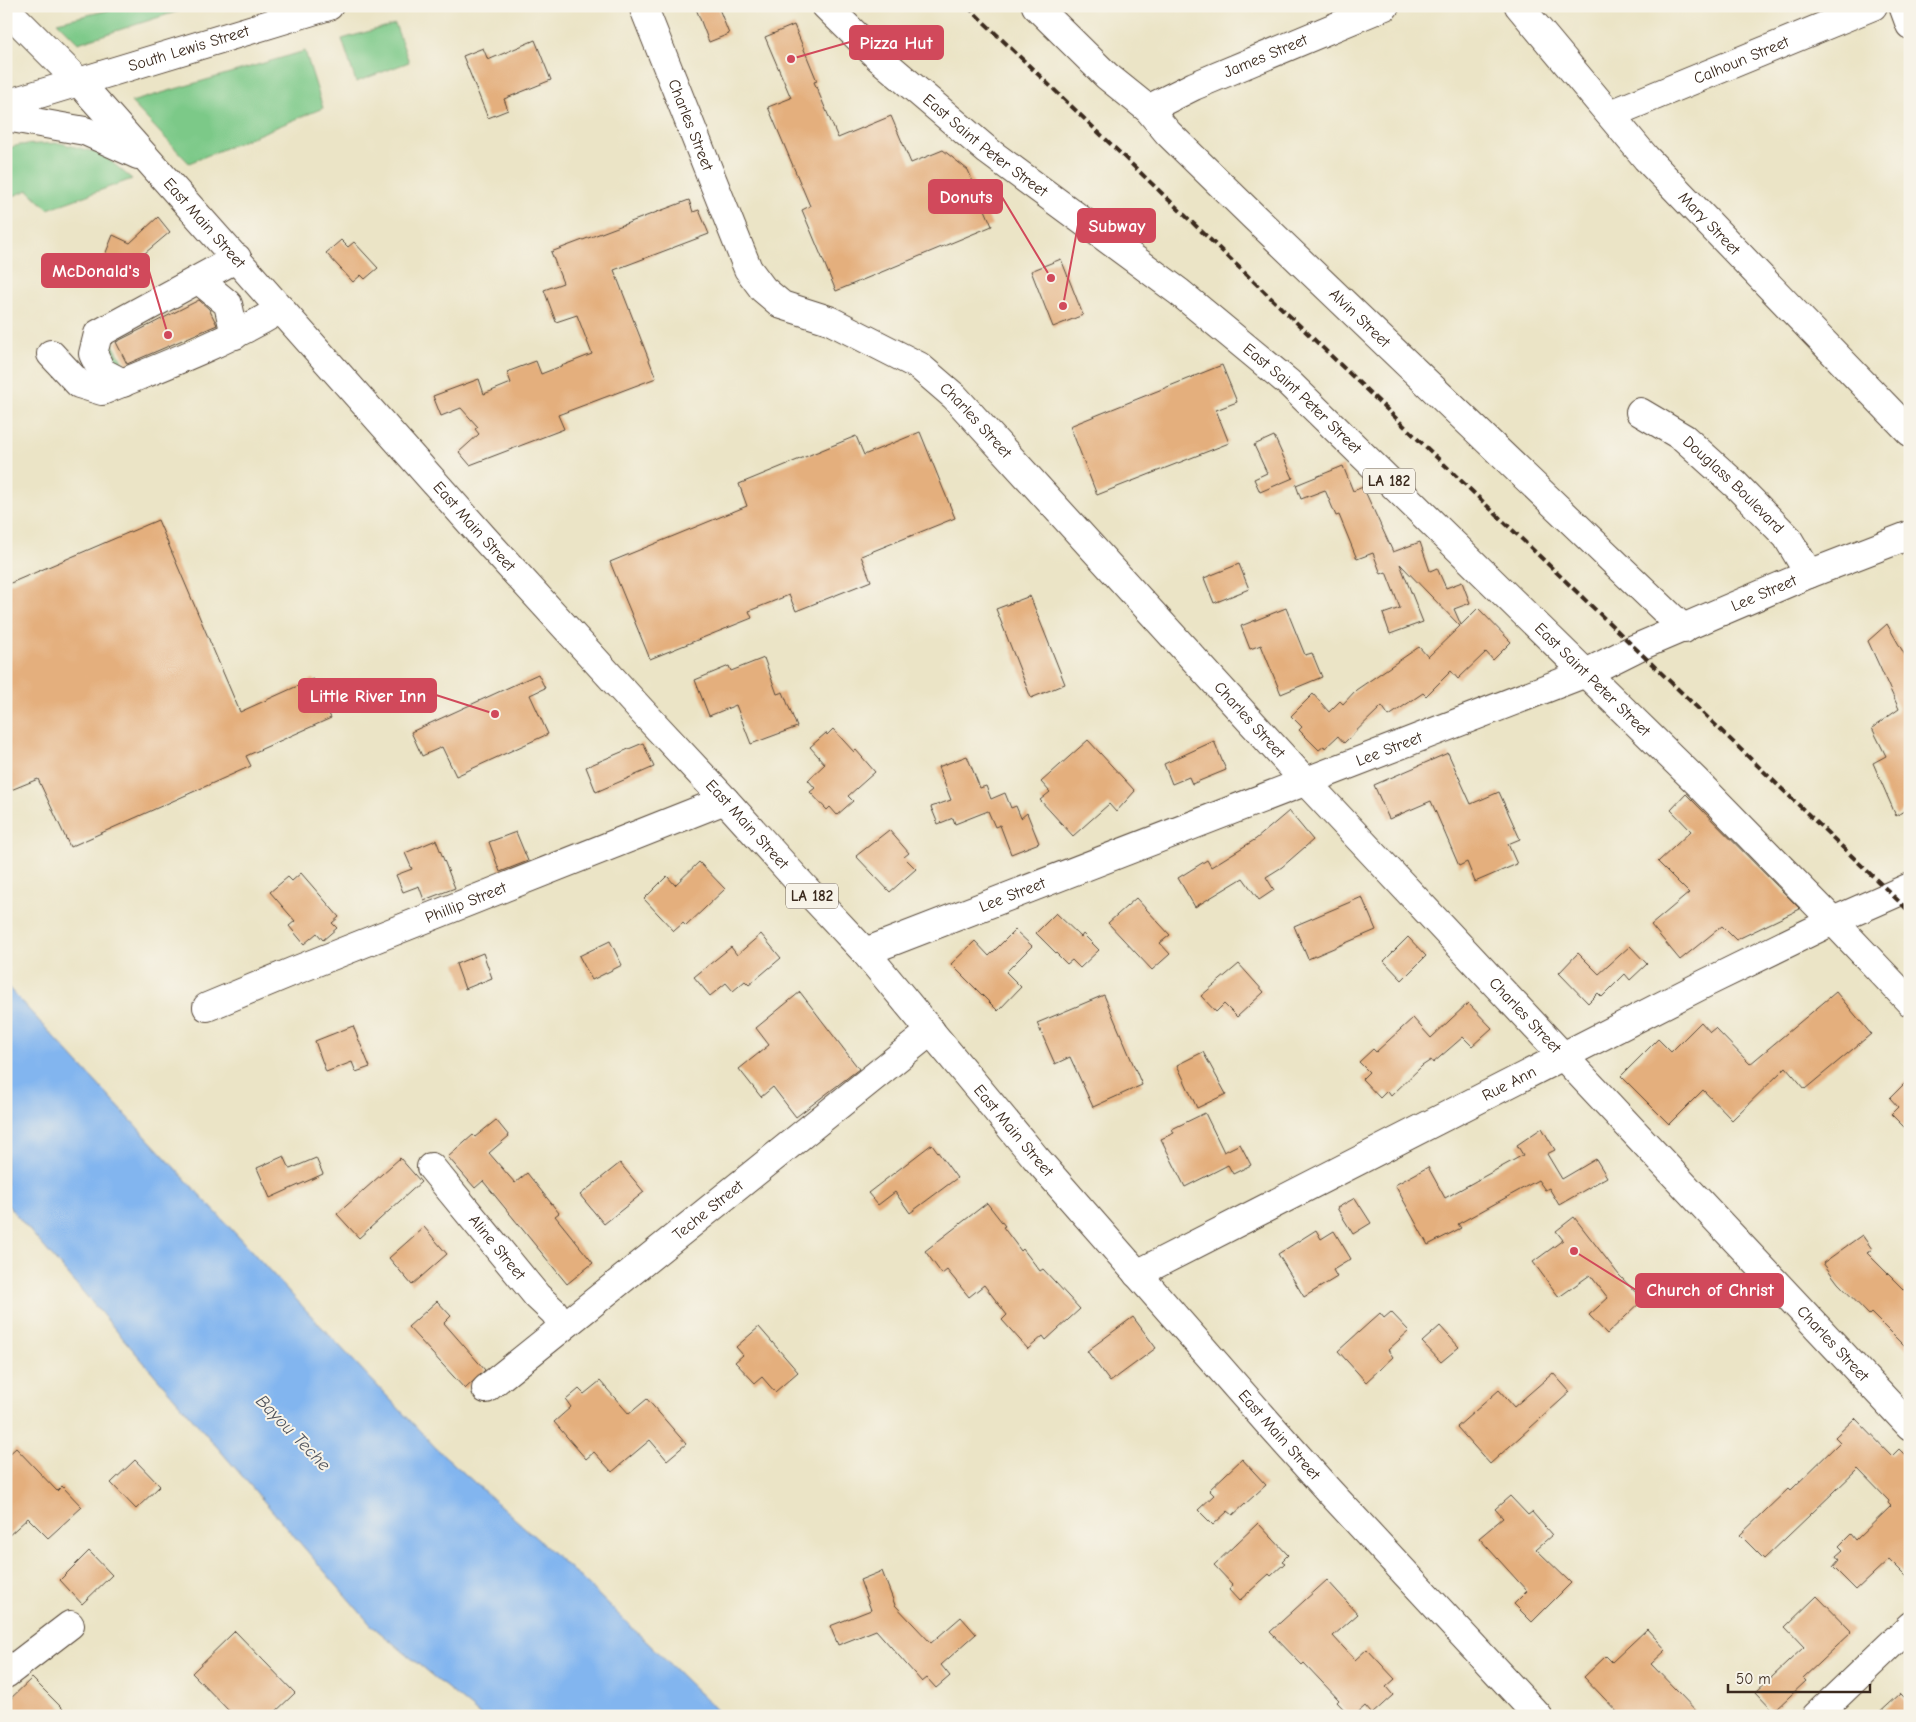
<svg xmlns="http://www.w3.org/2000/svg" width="1916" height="1722" font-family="'Comic Neue',sans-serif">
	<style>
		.green { fill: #7cc988; stroke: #5c7a53 }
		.water { fill: #82b5ef; stroke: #5e7086 }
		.building { fill: #e4af7d }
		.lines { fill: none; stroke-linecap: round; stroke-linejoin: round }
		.minor-casing { stroke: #554637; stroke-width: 30 }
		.major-casing { stroke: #554637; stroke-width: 30 }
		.minor { stroke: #fff; stroke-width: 28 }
		.major { stroke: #fff; stroke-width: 28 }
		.rail { stroke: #3b2a1e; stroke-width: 4; stroke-dasharray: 8 4; stroke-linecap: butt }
		.labels { text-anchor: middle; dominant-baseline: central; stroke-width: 4; stroke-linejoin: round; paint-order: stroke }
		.shield { fill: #f7f3e8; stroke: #73665b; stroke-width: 1 }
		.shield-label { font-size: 15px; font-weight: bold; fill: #3b2a1e }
		.street-label { font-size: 16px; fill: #3b2a1e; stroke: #f7f3e8 }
		.water-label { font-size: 18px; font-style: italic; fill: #50545d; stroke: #f7f3e8 }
		.leader { fill: none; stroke: #d1495b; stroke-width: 2 }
		.callout-dot { fill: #d1495b; stroke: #f7f3e8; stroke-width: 2 }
		.callout { fill: #d1495b; stroke: #d1495b; stroke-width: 2 }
		.callout-label { font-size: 18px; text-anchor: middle; font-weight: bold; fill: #fff }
	</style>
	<rect width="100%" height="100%" fill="#f7f3e8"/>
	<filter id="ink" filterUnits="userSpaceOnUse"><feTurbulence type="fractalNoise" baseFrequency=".02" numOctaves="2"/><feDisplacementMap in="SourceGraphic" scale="10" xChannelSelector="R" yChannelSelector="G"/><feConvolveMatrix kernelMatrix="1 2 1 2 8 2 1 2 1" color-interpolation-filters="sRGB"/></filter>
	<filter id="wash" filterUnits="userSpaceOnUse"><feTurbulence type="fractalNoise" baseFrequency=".0096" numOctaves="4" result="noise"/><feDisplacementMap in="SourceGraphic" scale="20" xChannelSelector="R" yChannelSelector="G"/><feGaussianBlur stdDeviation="1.12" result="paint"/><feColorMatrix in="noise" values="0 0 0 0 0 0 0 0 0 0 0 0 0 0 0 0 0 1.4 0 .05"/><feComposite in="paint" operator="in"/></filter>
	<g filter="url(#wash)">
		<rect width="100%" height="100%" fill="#ebe4c6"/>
		<path class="green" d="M127,6H194L78,43L57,22Z
			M395,24L409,62L356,82L342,39Z
			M305,51L323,108L189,163L131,102Z
			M60,143L102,154L132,179L48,209L28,190L6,199V149L19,145Z
			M109,337L129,374L116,375L102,344Z"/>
		<path class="water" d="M6,985L317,1322L436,1448L583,1580L723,1716H481L371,1625L6,1203Z"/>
		<g id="blocks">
			<path class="building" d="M695,6H718L729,34L709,42Z
				M794,25L817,81L814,82L838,138L891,116L911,163L943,150L968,170L992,226L836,291L802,210L810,206L768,107L791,98L765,37Z
				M535,40L551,80L504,99L508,110L488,118L463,56L483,48L488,60Z
				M689,200L693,212L699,210L709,234L614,270L656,378L558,415L564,429L470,465L459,452L479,434L475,429L478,427L461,408L441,416L433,396L479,379L484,394L511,383L507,372L536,361L541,374L592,354L577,315L556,322L544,290L563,283L551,252Z
				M158,217L170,232L145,253L136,274L103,260L113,235L130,243Z
				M341,240L348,247L354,242L378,268L365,279L361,275L353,282L326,253Z
				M1061,259L1083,315L1053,327L1031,271Z
				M199,300L209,309L217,325L127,364L116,342Z
				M1222,365L1237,402L1216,410L1229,443L1097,495L1070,426Z
				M920,432L955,518L861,556L871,581L796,611L789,595L749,611L752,618L650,659L610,562L747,506L739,484L856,436L864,455Z
				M1274,436L1293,478L1260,492L1254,479L1267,473L1254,445Z
				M1343,466L1353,491L1363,487L1393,552L1420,542L1430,571L1437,568L1446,588L1462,582L1470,603L1454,609L1461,625L1478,608L1511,642L1493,660L1486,652L1458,679L1451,671L1426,696L1423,693L1389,716L1382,706L1344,743L1338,736L1325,748L1324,746L1319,750L1299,730L1302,727L1291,716L1313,694L1329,712L1340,701L1343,704L1356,690L1419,647L1428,657L1460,626L1400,564L1423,622L1390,634L1383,614L1400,608L1386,572L1381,574L1373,553L1357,559L1339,515L1336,516L1325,490L1301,499L1296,485Z
				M158,520L240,712L313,679L331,718L246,756L251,766L70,847L38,779L6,792V585Z
				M1239,564L1249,589L1214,603L1204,578Z
				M1030,596L1065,684L1031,698L996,609Z
				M1286,608L1305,655L1312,653L1322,677L1281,694L1261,645L1250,649L1241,626Z
				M1887,624L1910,664V807L1896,816L1873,763L1886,756L1872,728L1899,709L1868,641Z
				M764,658L777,694L783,692L797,727L751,744L736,705L709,716L695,680L729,666L731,671Z
				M538,674L545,688L530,695L548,734L456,776L442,747L422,756L411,732Z
				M833,729L854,752L856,750L875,772L848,796L853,801L837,815L830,807L827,810L810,792L815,788L808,780L825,764L810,747L826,733L827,735Z
				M1088,740L1135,791L1116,812L1109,804L1073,836L1040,800L1050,792L1041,782Z
				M1214,741L1226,770L1192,784L1189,777L1172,784L1164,764Z
				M643,743L654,767L596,792L586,767Z
				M1448,753L1471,804L1499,792L1520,839L1508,844L1517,864L1475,882L1467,862L1459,866L1431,801L1389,819L1374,785Z
				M967,756L980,788L986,786L991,799L1005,793L1011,808L1016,806L1021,818L1027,813L1039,843L1011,854L1000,825L995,827L988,811L955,824L953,818L938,824L931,807L951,800L938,767Z
				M1686,794L1800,909L1736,940L1722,926L1680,960L1651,925L1689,893L1658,862L1691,831L1671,810Z
				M1289,811L1313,840L1282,867L1266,877L1274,890L1259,900L1243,878L1195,907L1178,878L1207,860L1211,867L1256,839Z
				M889,830L909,853L904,857L916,869L890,892L856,856Z
				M516,832L528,861L500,872L489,842Z
				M436,840L455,888L424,900L419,886L403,892L396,875L412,869L405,853Z
				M699,862L725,889L686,926L683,923L674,931L644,899L667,876L675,885Z
				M301,873L339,917L332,923L337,928L323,940L317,933L304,944L289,926L295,921L270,892L288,877L292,881Z
				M1362,897L1376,930L1308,959L1294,926Z
				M1136,898L1170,935L1160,943L1170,954L1152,970L1108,923Z
				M1056,913L1081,937L1083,934L1099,950L1080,968L1072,960L1067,964L1036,933Z
				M1015,930L1032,946L1006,972L1021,987L998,1011L951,964L975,941L989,956Z
				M761,934L781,958L749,985L745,981L733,991L726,983L710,996L694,977L731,947L737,955Z
				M1408,937L1426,956L1402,980L1384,961Z
				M610,941L622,965L592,980L579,956Z
				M1630,946L1647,964L1630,980L1625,974L1602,997L1598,993L1588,1003L1559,973L1578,953L1599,974Z
				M483,953L492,978L465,989L456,964Z
				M1239,964L1264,992L1237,1017L1224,1004L1216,1012L1201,996Z
				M800,992L859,1069L796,1117L773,1087L761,1097L739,1069L769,1045L756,1028Z
				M1836,992L1871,1034L1805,1089L1786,1067L1732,1120L1703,1090L1669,1124L1621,1076L1658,1039L1671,1052L1701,1022L1710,1032L1715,1028L1750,1064Z
				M1104,995L1142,1085L1093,1107L1070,1057L1055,1064L1037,1023Z
				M1468,1003L1492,1028L1472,1046L1463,1037L1433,1063L1431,1060L1422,1066L1391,1096L1387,1091L1380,1098L1362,1079L1369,1072L1359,1062L1373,1049L1376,1052L1413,1018L1431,1038Z
				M353,1026L370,1067L356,1072L352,1062L326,1072L315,1041Z
				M1203,1052L1226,1094L1197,1108L1177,1065Z
				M1910,1078V1133L1891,1114L1898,1107L1890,1098Z
				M1205,1113L1224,1152L1240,1144L1251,1165L1233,1174L1228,1165L1185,1187L1161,1139L1174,1133L1172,1129Z
				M496,1120L509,1136L489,1153L515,1183L527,1173L559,1213L555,1216L593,1263L567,1284L483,1181L475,1188L448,1157L473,1135L475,1137Z
				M1542,1128L1555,1150L1547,1154L1562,1179L1596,1159L1607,1177L1559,1205L1549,1188L1545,1190L1538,1180L1458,1224L1461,1228L1428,1245L1395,1185L1428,1167L1445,1198L1523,1155L1517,1145Z
				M932,1144L957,1178L910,1213L895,1192L878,1205L868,1193Z
				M284,1156L290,1169L316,1158L323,1174L270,1198L257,1168Z
				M400,1158L421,1182L359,1238L337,1214Z
				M620,1163L644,1192L604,1224L580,1195Z
				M1355,1198L1371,1223L1353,1234L1337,1208Z
				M987,1203L1005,1226L1003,1227L1021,1251L1023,1249L1040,1271L1043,1269L1080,1309L1046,1340L1043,1336L1028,1349L1002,1320L1007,1315L984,1285L969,1297L947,1270L942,1274L925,1251Z
				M1574,1217L1619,1275L1643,1300L1607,1334L1589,1315L1608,1298L1590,1275L1559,1297L1533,1262L1563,1240L1556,1231Z
				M424,1227L447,1254L412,1285L389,1258Z
				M1316,1230L1321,1239L1334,1231L1351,1259L1333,1270L1337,1277L1304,1297L1278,1254Z
				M1862,1235L1872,1249L1867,1253L1910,1296V1352L1871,1313L1869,1315L1838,1283L1823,1263Z
				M437,1301L451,1316L444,1323L485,1370L465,1389L408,1327Z
				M1391,1312L1409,1331L1388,1350L1393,1357L1366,1382L1338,1351L1380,1313L1384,1318Z
				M1133,1317L1156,1348L1110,1382L1087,1351Z
				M1440,1326L1459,1347L1441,1362L1422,1342Z
				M759,1327L798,1372L775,1392L762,1377L755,1383L735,1362L743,1355L736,1347Z
				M1553,1373L1570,1392L1490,1464L1457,1427L1499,1390L1514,1407Z
				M600,1381L629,1414L647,1399L686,1444L667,1460L650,1440L612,1472L594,1452L586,1459L554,1422L571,1407L566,1400L579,1389L584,1394Z
				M1855,1418L1892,1456L1899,1449L1910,1460V1580L1889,1559L1856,1590L1833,1567L1839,1560L1836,1556L1843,1550L1839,1546L1851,1534L1856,1540L1891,1506L1888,1503L1889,1501L1858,1469L1764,1559L1740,1535L1788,1489L1790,1491L1840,1442L1835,1437Z
				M16,1448L57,1491L62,1486L82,1507L48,1538L28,1518L6,1538V1457Z
				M1242,1459L1266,1485L1233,1515L1228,1511L1213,1525L1198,1510L1214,1495L1209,1490Z
				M135,1460L160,1486L136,1509L111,1483Z
				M1510,1496L1528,1515L1532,1512L1552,1535L1536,1549L1571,1583L1532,1622L1514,1604L1527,1591L1479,1538L1503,1518L1495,1509Z
				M1258,1523L1288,1555L1282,1561L1285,1563L1271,1576L1269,1574L1239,1601L1229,1590L1233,1585L1214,1565Z
				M89,1551L112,1575L82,1604L60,1580Z
				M882,1571L895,1605L931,1643L961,1617L976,1634L941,1665L950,1676L936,1688L927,1678L922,1682L876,1630L838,1645L830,1626L871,1610L860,1580Z
				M1327,1580L1358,1614L1333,1636L1355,1660L1367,1649L1395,1679L1386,1687L1393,1695L1372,1714L1365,1706L1354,1716H1350L1337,1702L1339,1700L1304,1663L1302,1665L1270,1632Z
				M1817,1596L1852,1632L1803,1678L1806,1681L1774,1711L1756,1692L1804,1647L1785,1627Z
				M1647,1629L1666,1650L1651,1664L1701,1716H1621L1584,1677L1606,1656L1612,1662Z
				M235,1631L295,1693L271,1716H234L192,1673Z
				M32,1678L63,1709L55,1716H6V1703Z
				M1900,1694L1910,1704V1716H1876Z"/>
		</g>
	</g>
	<g filter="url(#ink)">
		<use href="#blocks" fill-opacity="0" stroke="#554637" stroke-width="1"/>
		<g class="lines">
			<g class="minor-casing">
				<g id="minor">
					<path id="s1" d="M643,6L748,269L763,289L782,305L829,320L919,366L955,397L1306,782L1910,1426"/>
					<path id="s2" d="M1036,6L1107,76L1148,109L1168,133L1252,215L1684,629"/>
					<path id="s3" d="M1519,6L1646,158L1910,432"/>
					<path d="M1903,6L1910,25"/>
					<path id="s4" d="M1148,109L1194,86L1385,6"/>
					<path id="s5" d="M1611,114L1873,6"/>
					<path d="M199,280L228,304L235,335"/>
					<path d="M51,354L79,384L102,391C163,366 225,343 281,309"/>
					<path d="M123,383L102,372L93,354L98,334L237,258"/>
					<path id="s6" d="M1640,412L1684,438L1736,485L1787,537L1809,574"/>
					<path id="s7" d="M865,952L1586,673L1636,648L1809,574L1910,535"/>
					<path id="s8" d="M207,1007L294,971L725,800"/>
					<path id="s9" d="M431,1167L537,1296L554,1312L563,1326"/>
					<path id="s10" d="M1137,1274L1706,983L1833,921L1910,887"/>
					<path id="s11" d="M486,1389L931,1031"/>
					<path d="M6,1674L70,1625"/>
					<path d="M1816,1716L1910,1626"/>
				</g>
			</g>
			<g class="major-casing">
				<g id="major">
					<path id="s12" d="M826,6L879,58L988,151L1179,292L1289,383L1696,781L1833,921L1910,1002"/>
					<path id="s13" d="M6,9L78,81L483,537L640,709L725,800L802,885L865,952L1035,1157L1269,1424L1328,1490L1538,1716"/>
					<path id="s14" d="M6,104L329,6"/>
					<path d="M6,117L85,131L138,155"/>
				</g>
			</g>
			<use href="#minor" class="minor"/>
			<use href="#major" class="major"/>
			<path class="rail" d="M967,6L1910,912"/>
		</g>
	</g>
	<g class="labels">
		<g class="shield">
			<rect x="1363" y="468.5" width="52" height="25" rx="4"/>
			<rect x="786" y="883.5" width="52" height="25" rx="4"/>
		</g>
		<g class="shield-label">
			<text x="1389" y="481">LA 182</text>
			<text x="812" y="896">LA 182</text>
		</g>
		<g class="street-label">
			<text stroke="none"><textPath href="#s14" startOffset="191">South Lewis Street</textPath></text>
			<text stroke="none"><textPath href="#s4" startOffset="129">James Street</textPath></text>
			<text stroke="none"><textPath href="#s5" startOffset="141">Calhoun Street</textPath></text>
			<text stroke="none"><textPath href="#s1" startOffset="128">Charles Street</textPath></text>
			<text stroke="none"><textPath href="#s12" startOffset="212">East Saint Peter Street</textPath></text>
			<text stroke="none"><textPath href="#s13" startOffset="292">East Main Street</textPath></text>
			<text stroke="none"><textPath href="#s3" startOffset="289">Mary Street</textPath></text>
			<text stroke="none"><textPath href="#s2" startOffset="450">Alvin Street</textPath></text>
			<text stroke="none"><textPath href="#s12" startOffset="618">East Saint Peter Street</textPath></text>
			<text stroke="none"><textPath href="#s1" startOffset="562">Charles Street</textPath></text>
			<text stroke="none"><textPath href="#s6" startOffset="119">Douglass Boulevard</textPath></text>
			<text stroke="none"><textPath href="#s13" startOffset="698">East Main Street</textPath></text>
			<text stroke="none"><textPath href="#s7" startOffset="968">Lee Street</textPath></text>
			<text stroke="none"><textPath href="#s12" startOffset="1022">East Saint Peter Street</textPath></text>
			<text stroke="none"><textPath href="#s1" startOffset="968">Charles Street</textPath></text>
			<text stroke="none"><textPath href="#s7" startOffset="562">Lee Street</textPath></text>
			<text stroke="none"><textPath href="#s13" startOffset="1102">East Main Street</textPath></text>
			<text stroke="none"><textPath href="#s7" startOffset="158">Lee Street</textPath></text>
			<text stroke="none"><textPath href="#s8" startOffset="279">Phillip Street</textPath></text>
			<text stroke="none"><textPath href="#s1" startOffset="1372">Charles Street</textPath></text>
			<text stroke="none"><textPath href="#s10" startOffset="418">Rue Ann</textPath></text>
			<text stroke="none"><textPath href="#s13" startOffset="1508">East Main Street</textPath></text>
			<text stroke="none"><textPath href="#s11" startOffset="285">Teche Street</textPath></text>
			<text stroke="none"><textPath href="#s9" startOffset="104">Aline Street</textPath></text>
			<text stroke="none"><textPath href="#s1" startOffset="1822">Charles Street</textPath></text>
			<text stroke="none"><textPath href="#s13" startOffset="1912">East Main Street</textPath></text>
		</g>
		<g class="water-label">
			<text transform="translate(293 1433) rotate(46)">Bayou Teche</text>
		</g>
	</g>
	<path class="leader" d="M791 59L850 42M1051 278L1002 197M1063 306L1078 225M168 335L149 271M495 714L436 695M1574 1251L1636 1290"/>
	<g class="callout-dot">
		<circle cx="791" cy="59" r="5"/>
		<circle cx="1051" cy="278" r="5"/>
		<circle cx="1063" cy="306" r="5"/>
		<circle cx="168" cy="335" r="5"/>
		<circle cx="495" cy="714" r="5"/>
		<circle cx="1574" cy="1251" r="5"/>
	</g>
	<g class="callout">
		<rect x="850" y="26" width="93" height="33" rx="5"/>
		<rect x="929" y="180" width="73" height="33" rx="5"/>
		<rect x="1078" y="209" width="77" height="33" rx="5"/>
		<rect x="42" y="254" width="107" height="33" rx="5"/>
		<rect x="299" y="679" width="137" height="33" rx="5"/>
		<rect x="1636" y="1274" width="147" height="33" rx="5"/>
	</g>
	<g class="callout-label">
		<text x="896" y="49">Pizza Hut</text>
		<text x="966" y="203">Donuts</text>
		<text x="1117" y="232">Subway</text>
		<text x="96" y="277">McDonald's</text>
		<text x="368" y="702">Little River Inn</text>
		<text x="1710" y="1296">Church of Christ</text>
	</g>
	<rect width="1916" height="1722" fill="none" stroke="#f7f3e8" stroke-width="25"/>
	<path d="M1728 1684v8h142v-8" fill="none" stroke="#3b2a1e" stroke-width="2.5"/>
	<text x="1736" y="1684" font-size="15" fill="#3b2a1e" stroke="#f7f3e8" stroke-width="4" paint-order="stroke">50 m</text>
</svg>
